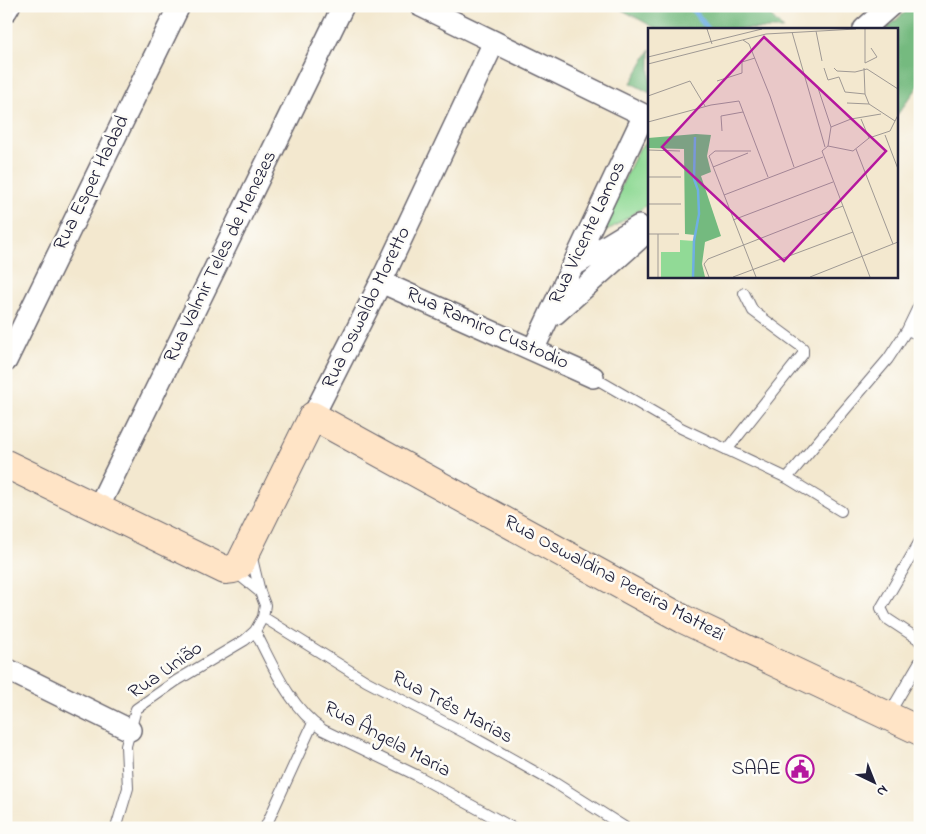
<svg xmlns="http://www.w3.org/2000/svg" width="926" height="834" font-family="'Indie Flower',sans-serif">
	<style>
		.green { fill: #91da96; stroke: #5a7e68 }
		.forest { fill: #74ba7f; stroke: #4b6e5d }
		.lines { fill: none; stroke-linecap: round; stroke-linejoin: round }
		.stream { stroke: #6fafe3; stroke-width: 5.5 }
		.lane-casing { stroke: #6b676f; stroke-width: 12 }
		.street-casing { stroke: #6b676f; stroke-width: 24 }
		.secondary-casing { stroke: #6b676f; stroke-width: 30 }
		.lane { stroke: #fff; stroke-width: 10 }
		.street { stroke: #fff; stroke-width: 21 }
		.secondary { stroke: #ffe4c6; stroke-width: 28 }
		.labels { text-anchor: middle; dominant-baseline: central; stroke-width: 5; stroke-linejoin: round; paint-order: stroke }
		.street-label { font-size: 20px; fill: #22223b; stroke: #fdfcf7 }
		.poi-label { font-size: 20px; fill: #22223b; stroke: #fdfcf7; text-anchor: end }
		.inset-river { fill: none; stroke: #6fafe3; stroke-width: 2.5 }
		.inset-road { fill: none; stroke: #9f9994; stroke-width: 1 }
		.view { fill: #b5179e; fill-opacity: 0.15; stroke: #b5179e; stroke-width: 2.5 }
		.inset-edge { fill: none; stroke: #22223b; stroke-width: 2.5 }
	</style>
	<rect width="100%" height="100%" fill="#fdfcf7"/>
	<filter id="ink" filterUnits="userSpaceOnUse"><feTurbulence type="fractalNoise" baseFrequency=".02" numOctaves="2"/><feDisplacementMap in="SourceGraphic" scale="10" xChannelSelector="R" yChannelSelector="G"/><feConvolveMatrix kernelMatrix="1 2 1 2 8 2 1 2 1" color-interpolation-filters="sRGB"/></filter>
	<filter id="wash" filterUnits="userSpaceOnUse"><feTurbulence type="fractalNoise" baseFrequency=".0096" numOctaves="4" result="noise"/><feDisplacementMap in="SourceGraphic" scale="20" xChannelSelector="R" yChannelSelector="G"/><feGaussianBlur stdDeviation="1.12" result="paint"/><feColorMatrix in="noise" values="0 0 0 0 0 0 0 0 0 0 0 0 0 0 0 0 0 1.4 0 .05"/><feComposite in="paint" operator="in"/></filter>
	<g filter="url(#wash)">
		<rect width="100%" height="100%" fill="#f3e8cf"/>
		<path class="green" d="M650,139V203L596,238L639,149Z"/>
		<path class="forest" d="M615,6H761L783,29H657Z
			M912,6H920V84L897,115V29H886Z
			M650,50V93L631,83Z"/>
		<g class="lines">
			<path class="stream" d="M690,6L708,29"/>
		</g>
	</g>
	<g filter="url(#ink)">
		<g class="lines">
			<g class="lane-casing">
				<path id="lane" d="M907,330L920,335
					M593,377L681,428L787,478L888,359L907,330L920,303
					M727,450L803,354V348L753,311L744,293
					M787,478L841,511
					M920,541L881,608L886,618L918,639L920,642
					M251,554L260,592
					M263,617L366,681L471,736L555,783L626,828
					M255,631C273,666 290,708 323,730L416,775L513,828
					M889,714L920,661
					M116,828L128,788L126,746L136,709L176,681L245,640L255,631L263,617L265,605L260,592L233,570
					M265,828L313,723"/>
			</g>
			<g class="street-casing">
				<path id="street" d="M421,6L650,118
					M6,11L9,6
					M864,29L890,6
					M573,266L639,226
					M381,282L593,377
					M555,314L650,229
					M533,350L644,115
					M6,361L179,6
					M313,416L381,282L494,42
					M98,508L343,6
					M6,669L130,730"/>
			</g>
			<g class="secondary-casing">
				<path id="secondary" d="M6,464L225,570L233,569L240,564L313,416L683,619L920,731"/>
			</g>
			<use href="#lane" class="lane"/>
			<use href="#street" class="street"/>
			<use href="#secondary" class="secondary"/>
		</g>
	</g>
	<defs>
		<g id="civic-ring" transform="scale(1.4375)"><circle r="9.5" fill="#fdfcf7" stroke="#b5179e" stroke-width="1.5"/><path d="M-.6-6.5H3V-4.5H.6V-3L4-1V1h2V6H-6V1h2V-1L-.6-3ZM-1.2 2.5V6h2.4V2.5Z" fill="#b5179e"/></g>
	</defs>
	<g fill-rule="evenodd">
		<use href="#civic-ring" x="800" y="769"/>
	</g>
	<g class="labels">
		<g class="street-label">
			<text transform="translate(92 183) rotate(-64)">Rua Esper Hadad</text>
			<text transform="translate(588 233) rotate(-65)">Rua Vicente Lamos</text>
			<text transform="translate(221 257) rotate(-64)">Rua Valmir Teles de Menezes</text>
			<text transform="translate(367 308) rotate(-64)">Rua Oswaldo Moretto</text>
			<text transform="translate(487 329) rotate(24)">Rua Ramiro Custodio</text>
			<text transform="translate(614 579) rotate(28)">Rua Oswaldina Pereira Mattezi</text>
			<text transform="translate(166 671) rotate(-35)">Rua União</text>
			<text transform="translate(452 708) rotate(28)">Rua Três Marias</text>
			<text transform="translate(387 740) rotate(28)">Rua Ângela Maria</text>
		</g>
		<g class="poi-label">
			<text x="781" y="769">SAAE</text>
		</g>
	</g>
	<g transform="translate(648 28)">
		<rect width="250" height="250" fill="#f3e8cf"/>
		<path d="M32,212L46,213L45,249H13V224H32Z" fill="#91da96"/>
		<path d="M48,106L63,107L59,128L63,144L53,148L73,208L57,214L54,236L57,249H45L47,207L37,206L36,121L0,120V110Z" fill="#74ba7f"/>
		<path class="inset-river" d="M45,249L46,213L51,186L50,162L46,151L47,109"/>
		<path class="inset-road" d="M59,1L64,16M217,1V35L229,29L223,20M168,3L174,33M144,4L177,119M95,12L101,16L122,68L146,139M0,29L114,1M0,36L118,6L208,1M176,40L180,52L191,49L197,64L217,66M186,40L189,43L207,44L219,41L250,61M216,40L217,66L221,76L247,93M69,53L94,45V34L107,30M170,60L183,99L180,118M0,68L42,53L57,78M199,75L221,76M213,91L221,110M0,94L63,77L91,73L120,149M183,99L203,91L233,86M74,103L73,88L95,84M237,107L250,141M208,121L245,216M0,122L32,123M103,123H67L61,128L108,249M65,139L100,125M0,149H33M76,167L175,129M0,176H33M85,192L185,154M0,206H31M10,206V249M61,249L56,236L60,231L195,178M85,249L205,204M162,249L250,214M222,249L174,123L180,118L205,123L221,110L242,103L250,87"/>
		<path class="view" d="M116,9L238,123L136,233L14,119Z"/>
		<rect width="250" height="250" class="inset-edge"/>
	</g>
	<rect width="926" height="834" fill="none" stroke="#fdfcf7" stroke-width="25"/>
	<g transform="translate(874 782) rotate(137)" stroke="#fdfcf7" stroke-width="4" paint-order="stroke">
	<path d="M0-4L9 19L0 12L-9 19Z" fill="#22223b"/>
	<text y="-8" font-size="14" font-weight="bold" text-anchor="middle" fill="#22223b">N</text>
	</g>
</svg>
